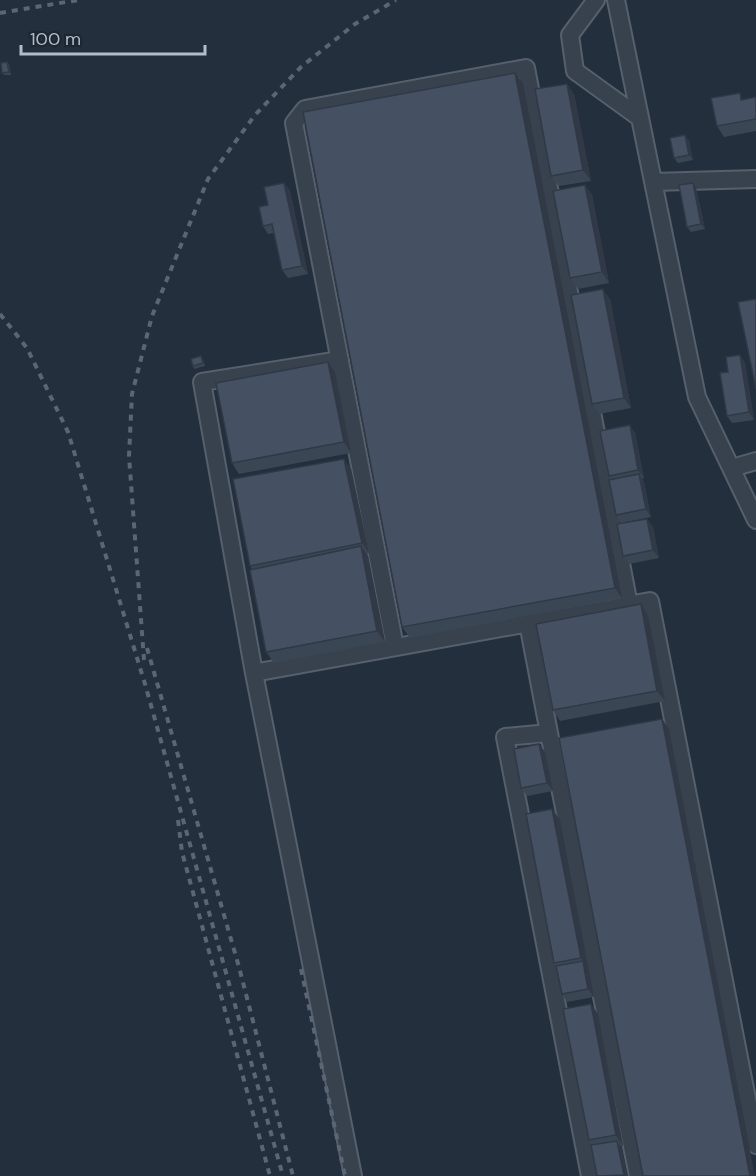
<svg xmlns="http://www.w3.org/2000/svg" width="756" height="1176" font-family="'DM Sans',sans-serif">
	<style>
		.lines { fill: none; stroke-linecap: round; stroke-linejoin: round }
		.minor-casing { stroke: #565f6c; stroke-width: 20 }
		.minor { stroke: #38414e; stroke-width: 16 }
		.rail { stroke: #5a6575; stroke-width: 4; stroke-dasharray: 6 6; stroke-linecap: butt }
		.wall { fill: #3b4654 }
		.shaded-wall { fill: #303945 }
		.building { fill: #455162; stroke: #303945; stroke-width: 1.5 }
	</style>
	<rect width="100%" height="100%" fill="#242f3e"/>
	<g class="lines">
		<g class="minor-casing">
			<path id="minor" d="M596,0L570,35L575,71L640,118
				M616,0L697,397L756,520
				M653,182L756,179
				M340,360L202,382L254,673L353,1176
				M732,468L756,461
				M528,623L549,733
				M395,647L294,123L305,109L526,68L629,605
				M254,673L650,601L756,1145
				M590,1176L505,737L549,733L638,1176"/>
		</g>
		<use href="#minor" class="minor"/>
		<path class="rail" d="M0,13L78,0
			M0,314L27,348L68,432L145,684L283,1176
			M147,648L239,967L293,1176
			M144,660L129,456L132,394L152,316L208,179L255,115L301,67L355,24L396,0
			M178,820L182,852L270,1176
			M301,969L345,1176"/>
	</g>
	<path class="wall" d="M7,62L9,65L11,75H4L2,73Z
		M523,83L622,598L410,638L402,627Z
		M574,94L591,181L559,186L551,176Z
		M756,97V131L724,137L717,126L745,100Z
		M685,135L689,141L693,160L678,163L674,158Z
		M284,183L290,191L308,274L288,278L282,270L274,233L268,234L263,226L268,205Z
		M585,185L592,195L609,283L578,289L570,278Z
		M696,188L705,229L691,232L687,227Z
		M610,299L631,408L599,414L592,404Z
		M740,355L745,363L754,420L732,423L727,416L728,372Z
		M203,359L205,366L194,369L193,366Z
		M328,362L335,372L351,453L239,474L232,463Z
		M635,433L644,478L642,479L644,482L651,517L621,523L616,515L611,479L609,476Z
		M351,469L369,553L367,554L368,556L385,642L274,663L266,652L252,569L250,566Z
		M647,519L653,527L659,558L629,564L623,556Z
		M641,604L648,615L665,701L560,721L553,710Z
		M539,744L545,752L553,791L527,796L521,788Z
		M552,809L560,820L594,997L567,1002L562,994L556,966L554,963Z
		M598,1014L623,1146H620L622,1149L592,1145L589,1140Z"/>
	<path class="shaded-wall" d="M515,73L523,83L622,598L615,588Z
		M567,84L574,94L591,181L583,170Z
		M685,135L689,141L693,160L689,155Z
		M284,183L290,191L308,274L302,266Z
		M693,183L696,188L705,229L701,224Z
		M585,185L592,195L609,283L602,272Z
		M603,289L610,299L631,408L624,398Z
		M740,355L745,363L754,420L749,412Z
		M328,362L335,372L351,453L344,442Z
		M630,425L635,433L644,478L638,470Z
		M344,459L351,469L369,553L362,543Z
		M639,474L644,482L651,517L646,509Z
		M647,519L653,527L659,558L653,550Z
		M361,546L368,556L385,642L377,631Z
		M641,604L648,615L665,701L657,691Z
		M662,719L669,729L755,1176H750Z
		M539,744L545,752L553,791L547,783Z
		M552,809L560,820L594,997L588,989L583,961L581,958Z
		M591,1004L598,1014L623,1146L616,1135Z
		M617,1141L622,1149L628,1176H624Z"/>
	<path class="building" d="M7,62L9,72L2,73L1,63Z
		M515,73L615,588L402,627L303,112Z
		M567,84L583,170L551,176L535,89Z
		M740,93L741,100L756,97V119L717,126L711,98Z
		M685,135L689,155L674,158L670,138Z
		M284,183L302,266L282,270L272,224L263,226L259,207L268,205L264,187Z
		M693,183L701,224L687,227L679,185Z
		M585,185L602,272L570,278L553,191Z
		M603,289L624,398L592,404L571,295Z
		M756,299V389L738,302Z
		M740,355L749,412L727,416L720,373L728,372L726,357Z
		M201,356L203,363L193,366L191,359Z
		M328,362L344,442L232,463L216,383Z
		M630,425L638,470L609,476L600,431Z
		M344,459L362,543L250,566L233,479Z
		M639,474L646,509L616,515L609,480Z
		M647,519L653,550L623,556L617,524Z
		M361,546L377,631L266,652L250,570Z
		M641,604L657,691L553,710L536,624Z
		M662,719L750,1176H643L559,738Z
		M539,744L547,783L521,788L514,749Z
		M552,809L581,958L554,963L526,814Z
		M583,961L588,989L562,994L556,966Z
		M591,1004L616,1135L589,1140L563,1009Z
		M617,1141L624,1175L597,1176L591,1145Z"/>
	<path d="M21 45v9h184v-9" fill="none" stroke="#b4bcc9" stroke-width="3"/>
	<text x="30" y="45" font-size="18" fill="#b4bcc9" stroke="#1d2633" stroke-width="4.5" paint-order="stroke">100 m</text>
</svg>
